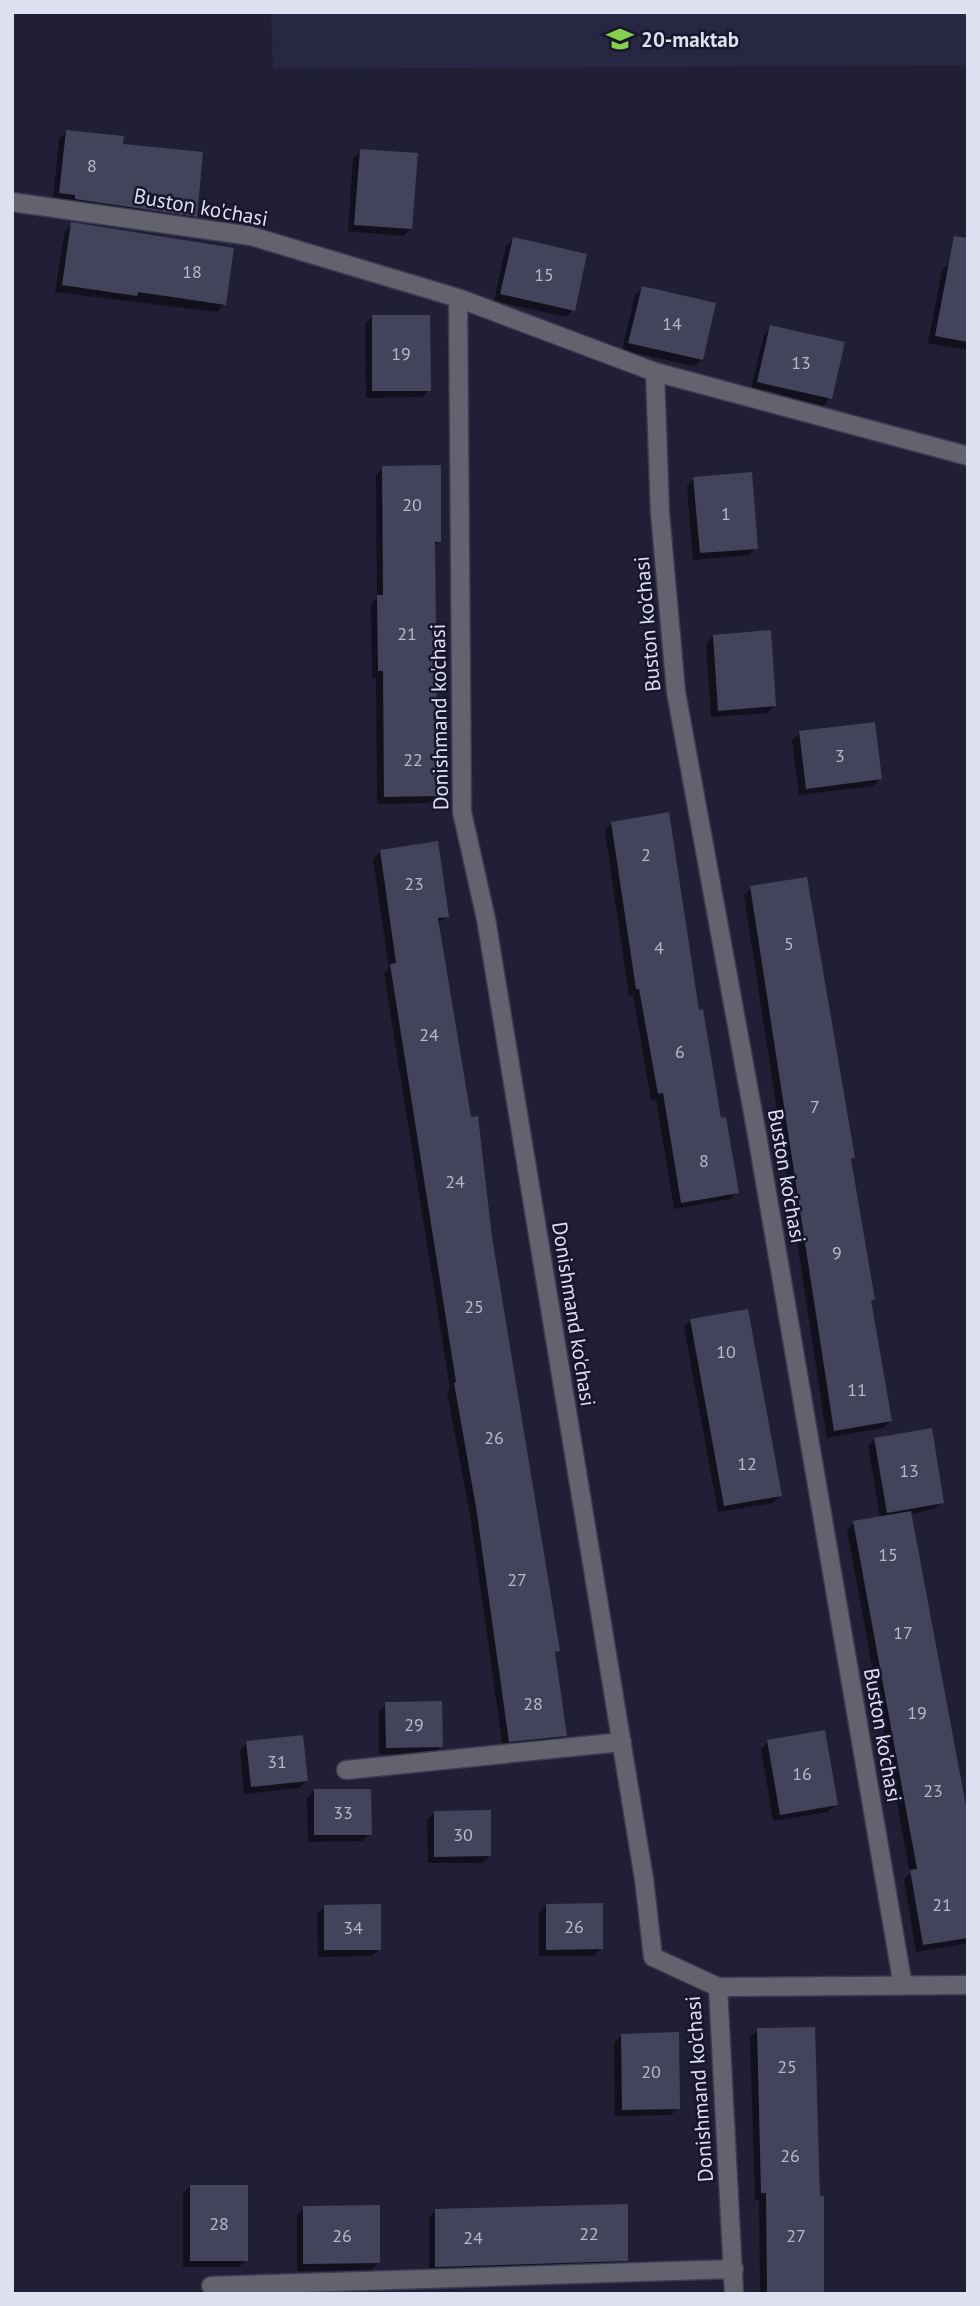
<svg xmlns="http://www.w3.org/2000/svg" width="980" height="2306" font-family="'PT Sans',sans-serif">
	<style>
		.built { fill: #272643 }
		.shadow { fill: #0007 }
		.building { fill: #43435c }
		.lines { fill: none; stroke-linecap: round; stroke-linejoin: round }
		.minor-casing { stroke: #3b3a50; stroke-width: 21 }
		.minor { stroke: #636370; stroke-width: 18 }
		.labels { text-anchor: middle; dominant-baseline: central; stroke-width: 5; stroke-linejoin: round; paint-order: stroke }
		.number-label { font-size: 18px; fill: #b7b8ca }
		.poi-label { font-size: 21px; font-weight: bold; fill: #dedfef; stroke: #17162c; text-anchor: start }
		.street-label { font-size: 21px; fill: #dedfef; stroke: #17162c }
	</style>
	<rect width="100%" height="100%" fill="#201f36"/>
	<path class="built" d="M271,12H968V65L273,69Z"/>
	<path class="shadow" d="M66,132L122,146L195,216L188,223L53,200L59,139Z
		M361,151L411,228L403,236L348,231L353,158Z
		M72,224L224,304L217,312L55,292L65,231Z
		M514,239L573,310L566,317L494,301L506,246Z
		M950,263L968,266V350L928,343L942,270Z
		M642,288L702,359L694,366L622,350L635,295Z
		M372,317L429,390L422,397L366,398L365,324Z
		M771,327L830,398L823,406L751,389L764,335Z
		M383,468L440,541L433,547L435,722L441,796L433,803L377,804L376,678H372L371,604L377,598L376,475Z
		M694,479L756,548L749,555L693,560L687,486Z
		M713,636L775,706L767,713L711,717L706,644Z
		M800,733L880,779L873,786L799,795L792,740Z
		M612,823L697,1012L737,1192L730,1199L674,1209L656,1099L651,1100L633,995L629,996L605,831Z
		M381,851L447,916L437,924L558,1650L554,1655L565,1736L558,1743L503,1748L470,1515L447,1392L450,1389L384,973L389,968L373,859Z
		M751,888L853,1158L850,1161L873,1299L869,1302L890,1421L883,1428L827,1438L744,895Z
		M691,1320L780,1495L773,1503L718,1512L684,1327Z
		M875,1439L942,1502L935,1509L910,1514L968,1870V1943L916,1952L904,1879L910,1873L847,1530L854,1523L880,1518L868,1446Z
		M386,1704L441,1746L434,1754H379V1711Z
		M768,1742L836,1805L828,1812L773,1821L761,1749Z
		M247,1743L306,1781L299,1788L244,1794L240,1750Z
		M315,1791L370,1834L363,1841L308,1842L307,1798Z
		M434,1813L490,1856L482,1863H428L427,1820Z
		M546,1905L601,1948L594,1956H539V1913Z
		M325,1906L380,1949L372,1956L318,1957L317,1914Z
		M758,2030L824,2294H760L759,2200H755L750,2037Z
		M622,2035L678,2108L671,2115L615,2116L614,2043Z
		M190,2186L246,2260L239,2267H183V2194Z
		M304,2208L378,2263L371,2270L297,2271V2215Z
		M436,2210L626,2260L619,2268L429,2273V2218Z"/>
	<path class="building" d="M66,130L124,136L123,144L203,152L197,217L75,199V195L59,193Z
		M360,149L418,153L412,229L354,225Z
		M71,222L234,248L226,305L138,292L137,296L62,285Z
		M954,236L968,238V342L935,336Z
		M513,237L587,254L575,311L500,294Z
		M642,286L716,303L703,360L628,343Z
		M372,315H430L431,391H372Z
		M770,325L845,342L832,399L757,382Z
		M441,465V542H435L437,720H442V796L384,797L383,671H378L377,595H383L382,466Z
		M752,472L758,549L700,553L693,477Z
		M771,630L776,706L718,711L713,635Z
		M875,722L882,779L806,789L799,731Z
		M669,812L699,1010L703,1009L721,1118L726,1117L739,1193L681,1203L663,1093L658,1094L639,989H636L611,822Z
		M438,841L449,917L438,918L471,1117L478,1116L492,1237L560,1651L555,1652L567,1736L509,1742L476,1507L454,1383L456,1382L390,964L396,963L380,850Z
		M807,877L855,1158L851,1159L875,1300H871L892,1421L834,1431L750,886Z
		M748,1309L782,1496L724,1506L690,1319Z
		M932,1428L944,1503L887,1513L874,1438Z
		M911,1511L968,1817V1938L923,1945L910,1870L917,1869L853,1521Z
		M442,1701L443,1747L386,1748L385,1702Z
		M825,1730L838,1805L780,1815L767,1740Z
		M303,1735L308,1781L251,1787L246,1741Z
		M314,1789H371L372,1835H314Z
		M491,1810V1856L434,1857V1811Z
		M603,1903V1949L546,1950V1904Z
		M381,1904V1950H324V1905Z
		M815,2027L820,2196H824V2294H767L766,2193H761L757,2028Z
		M679,2032L680,2109L622,2110L621,2034Z
		M190,2185H248V2261H190Z
		M628,2204V2261L435,2267V2209Z
		M380,2205V2263L303,2264V2206Z"/>
	<g class="lines">
		<g class="minor-casing">
			<path id="minor" d="M12,202L251,236L458,298L655,372L968,456
				M458,298L462,812L486,919L644,1879L653,1957L718,1987L968,1985
				M655,372L660,513L676,692L757,1135L903,1986
				M346,1770L622,1742
				M718,1987L734,2294
				M211,2286L734,2269"/>
		</g>
		<use href="#minor" class="minor"/>
	</g>
	<defs>
		<g id="school-bare" transform="scale(2.1)"><path d="M0-5L7-2L0 1L-7-2ZM-4 1L0 2.5L4 1V4Q0 6-4 4Z" fill="#84cf4d" stroke="#17162c" stroke-width="2.5" paint-order="stroke"/></g>
	</defs>
	<g fill-rule="evenodd">
		<use href="#school-bare" x="620" y="39"/>
	</g>
	<g class="labels">
		<g class="number-label">
			<text x="92" y="165">8</text>
			<text x="192" y="271">18</text>
			<text x="544" y="274">15</text>
			<text x="672" y="323">14</text>
			<text x="401" y="353">19</text>
			<text x="801" y="362">13</text>
			<text x="412" y="504">20</text>
			<text x="726" y="513">1</text>
			<text x="407" y="633">21</text>
			<text x="840" y="755">3</text>
			<text x="413" y="759">22</text>
			<text x="646" y="854">2</text>
			<text x="414" y="883">23</text>
			<text x="789" y="943">5</text>
			<text x="659" y="947">4</text>
			<text x="429" y="1034">24</text>
			<text x="680" y="1051">6</text>
			<text x="815" y="1106">7</text>
			<text x="704" y="1160">8</text>
			<text x="455" y="1181">24</text>
			<text x="837" y="1252">9</text>
			<text x="474" y="1306">25</text>
			<text x="726" y="1351">10</text>
			<text x="857" y="1389">11</text>
			<text x="494" y="1437">26</text>
			<text x="747" y="1463">12</text>
			<text x="909" y="1470">13</text>
			<text x="888" y="1554">15</text>
			<text x="517" y="1579">27</text>
			<text x="903" y="1632">17</text>
			<text x="533" y="1703">28</text>
			<text x="917" y="1712">19</text>
			<text x="414" y="1724">29</text>
			<text x="277" y="1761">31</text>
			<text x="802" y="1773">16</text>
			<text x="933" y="1790">23</text>
			<text x="343" y="1812">33</text>
			<text x="463" y="1834">30</text>
			<text x="942" y="1904">21</text>
			<text x="574" y="1926">26</text>
			<text x="353" y="1927">34</text>
			<text x="787" y="2066">25</text>
			<text x="651" y="2071">20</text>
			<text x="790" y="2155">26</text>
			<text x="219" y="2223">28</text>
			<text x="589" y="2233">22</text>
			<text x="342" y="2235">26</text>
			<text x="796" y="2235">27</text>
			<text x="473" y="2237">24</text>
		</g>
		<g class="poi-label">
			<text x="641" y="39">20-maktab</text>
		</g>
		<g class="street-label">
			<text transform="translate(201 207) rotate(10)">Buston ko'chasi</text>
			<text transform="translate(647 624) rotate(-95)">Buston ko'chasi</text>
			<text transform="translate(439 717) rotate(-91)">Donishmand ko'chasi</text>
			<text transform="translate(787 1176) rotate(80)">Buston ko'chasi</text>
			<text transform="translate(574 1314) rotate(81)">Donishmand ko'chasi</text>
			<text transform="translate(883 1735) rotate(80)">Buston ko'chasi</text>
			<text transform="translate(699 2089) rotate(-94)">Donishmand ko'chasi</text>
		</g>
	</g>
	<rect width="980" height="2306" fill="none" stroke="#dedfef" stroke-width="28"/>
</svg>
